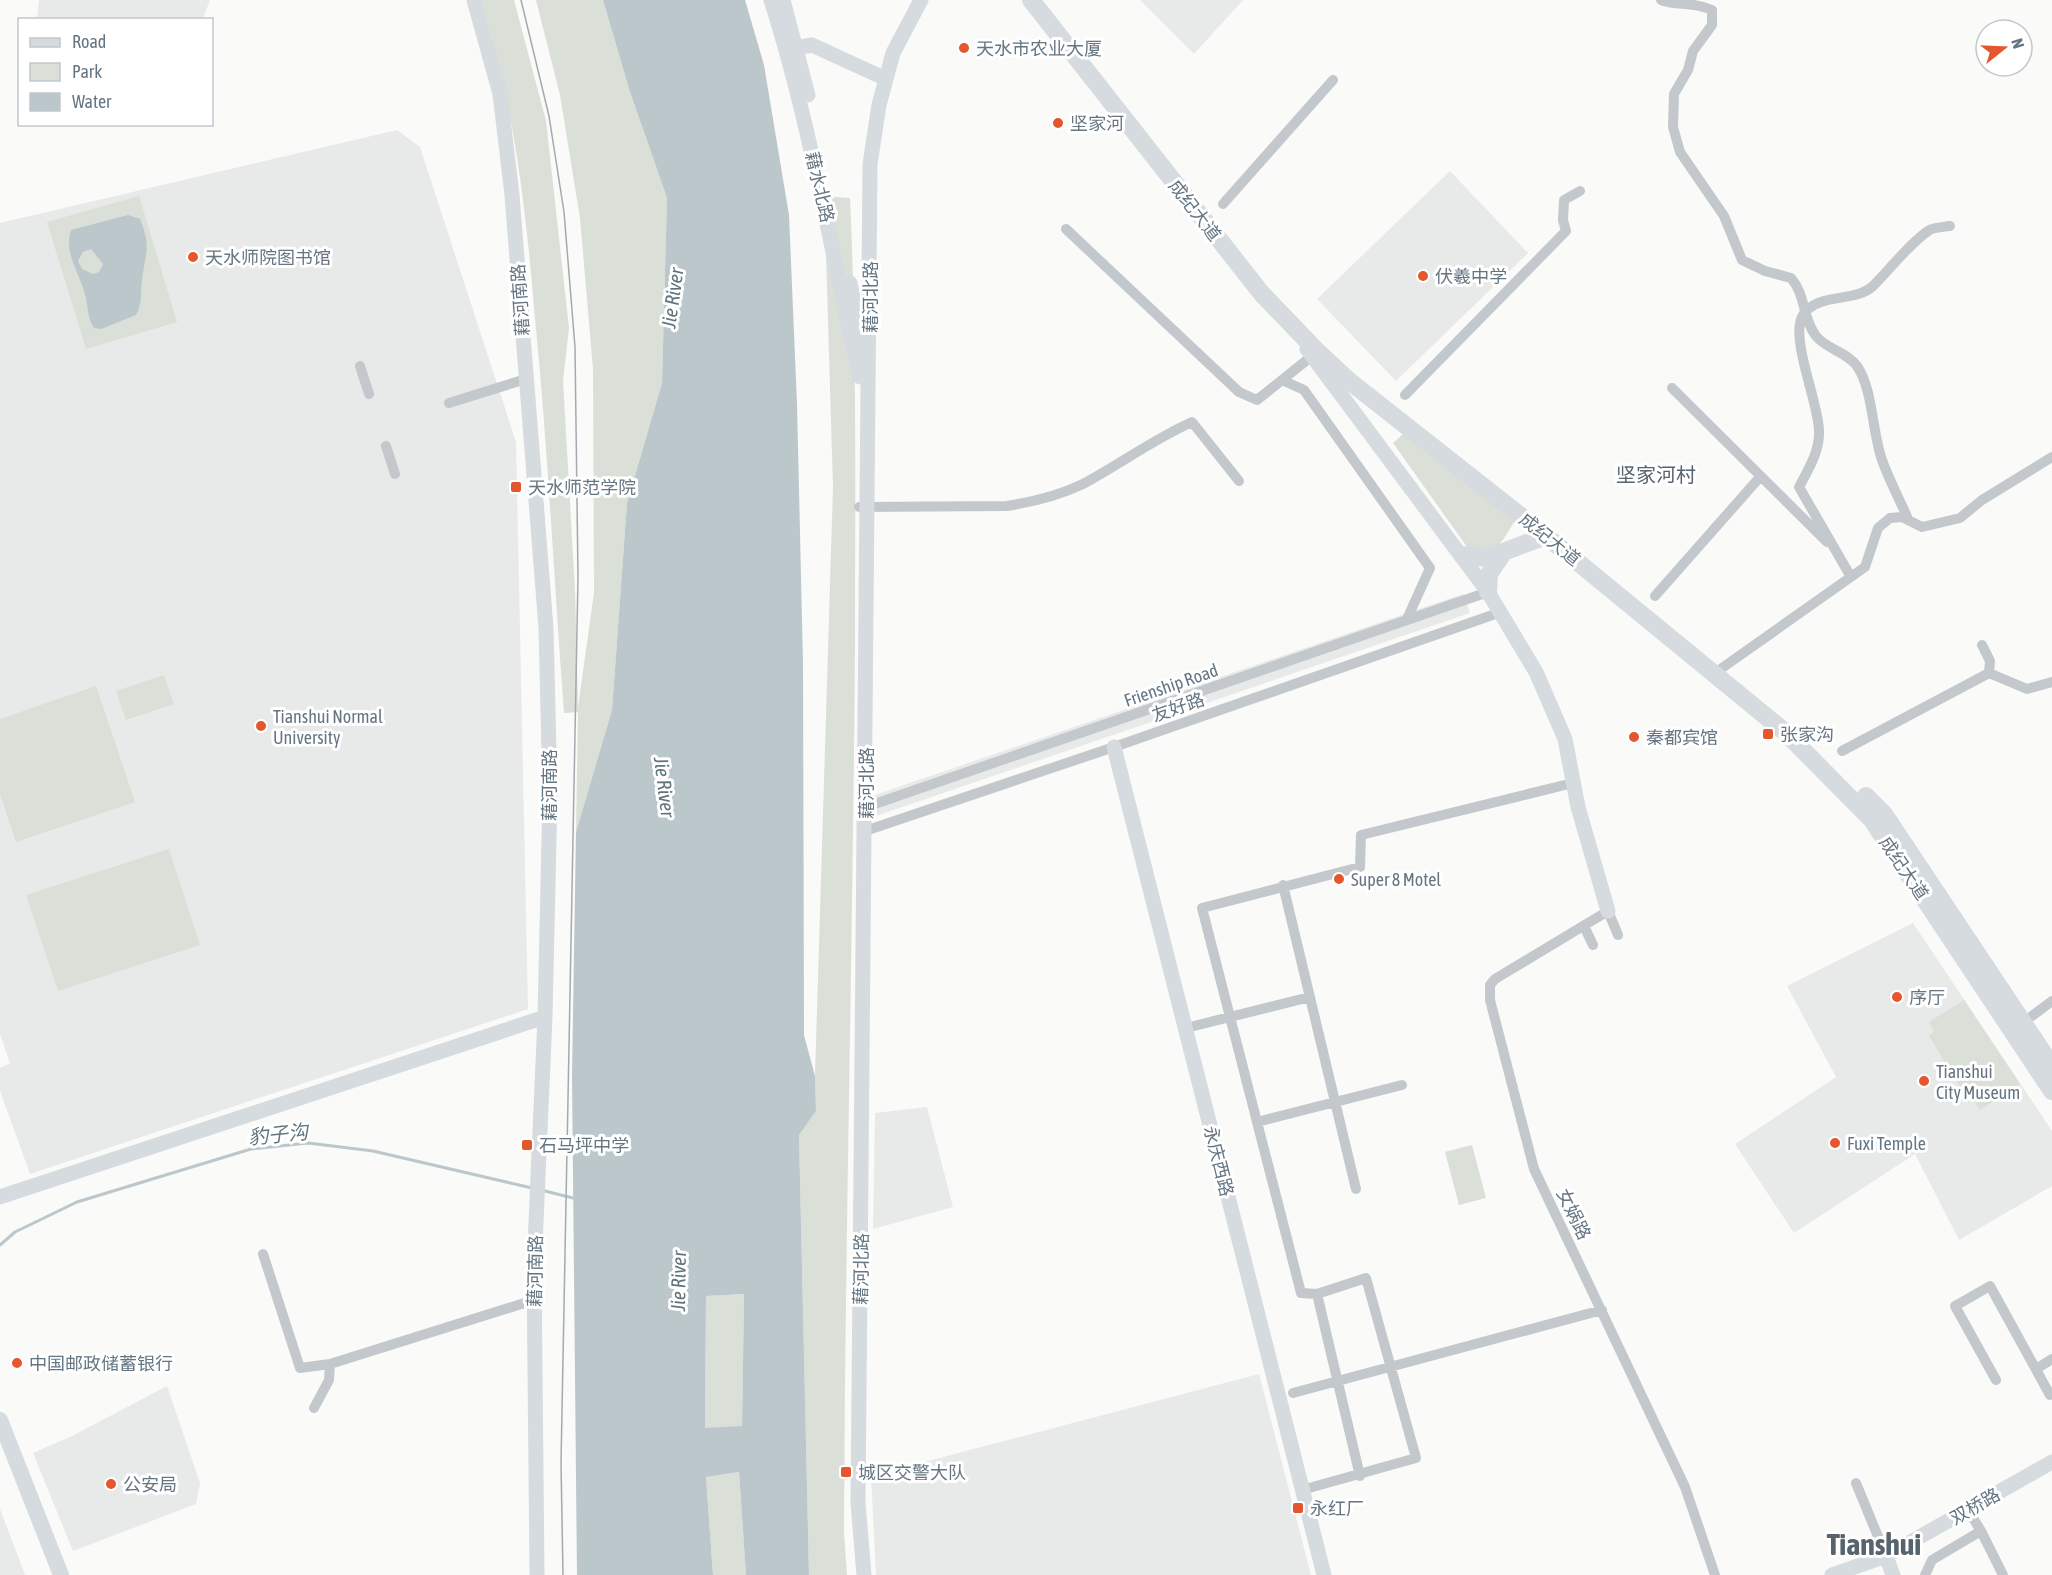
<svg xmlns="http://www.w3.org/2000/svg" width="2052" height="1575" font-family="'Asap Condensed','Noto Sans SC',sans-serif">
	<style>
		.built { fill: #e8e9e9 }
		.green { fill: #dadfd7 }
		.water { fill: #bbc7cb; fill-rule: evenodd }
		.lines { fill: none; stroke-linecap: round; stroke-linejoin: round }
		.stream { stroke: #bbc7cb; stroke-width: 3 }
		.street { stroke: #c3c8cc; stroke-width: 10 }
		.secondary { stroke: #d6dbdf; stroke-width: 15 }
		.primary { stroke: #d6dbdf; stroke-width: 16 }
		.highway { stroke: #d6dbdf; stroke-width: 18 }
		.tram { stroke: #a2aab0; stroke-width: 1.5 }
		.poi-dot { fill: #e4572e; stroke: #fff; stroke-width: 2 }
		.labels { text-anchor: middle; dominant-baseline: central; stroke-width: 6; stroke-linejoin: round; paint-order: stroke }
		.poi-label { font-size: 18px; fill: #657683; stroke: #fff; text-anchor: start }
		.street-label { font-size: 18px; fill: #657683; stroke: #fff }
		.water-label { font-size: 20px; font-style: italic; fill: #60757c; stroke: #fff }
		.neighbourhood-label { font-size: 20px; fill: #57646e; stroke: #fff }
		.town-label { font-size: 30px; font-weight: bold; fill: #57646e; stroke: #fff }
	</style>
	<rect width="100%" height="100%" fill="#fafaf8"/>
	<path class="built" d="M39,0H210L203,19L52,20L37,17Z
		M1140,0H1243L1194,54Z
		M397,130L420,147L516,442L528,1009L30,1174L0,1091V1068L10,1063L0,1034V223Z
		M1450,171L1528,253L1396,381L1317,299Z
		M1463,594L1470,613L876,816L869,797Z
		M1913,923L2052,1131V1186L1959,1240L1915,1154L1794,1233L1735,1144L1836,1077L1787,986Z
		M927,1107L953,1207L873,1229L875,1113Z
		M1259,1374L1311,1575H876L871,1476Z
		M167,1386L200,1483L196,1504L73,1551L33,1453L72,1436Z
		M0,1509L25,1575H0Z"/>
	<path class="green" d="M481,0H514L546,121L569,328L563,381L575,590L578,707L594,593L593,369L580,218L560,95L536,0H603L629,89L667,198L662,383L627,503L612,710L576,832L578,712L564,713C554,581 548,449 535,318C526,210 514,104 481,0Z
		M139,196L177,322L86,349L47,222Z
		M819,196L850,198C857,346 855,493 855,641C853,938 845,1235 844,1532L847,1575H809L799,1135L816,1111L815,1076L833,487L826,253Z
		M1404,433L1514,522C1500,545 1498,553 1470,551L1393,443Z
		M164,675L174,704L126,720L116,691Z
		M96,686L135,802L16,842L0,794V719Z
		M169,849L200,945L58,991L26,895Z
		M1964,1000L2020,1084L1980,1110L1971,1096L1966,1097L1929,1036L1934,1031L1929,1022Z
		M1472,1145L1486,1198L1459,1205L1445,1152Z
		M744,1294L742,1427L705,1429L706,1296Z
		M739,1472L746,1575H713L706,1477Z"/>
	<path class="water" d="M603,0H745L764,65L789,215L797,404L803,663L804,1035L815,1076L816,1111L799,1135L809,1575H746L739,1472L706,1477L713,1575H577L572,1075L576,832L612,710L627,503L662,383L667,198L629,89ZM744,1294L742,1426L705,1428L706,1296Z
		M128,215L140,219C151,247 146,251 142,279C140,293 143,302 136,315L101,329L94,328C86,316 89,305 84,291C78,271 64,252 71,230ZM91,249L103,264L99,272L93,274L82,269L78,261L83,252Z"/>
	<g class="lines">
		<path class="stream" d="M541,1190L573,1198
			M0,1245L15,1232L77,1202L251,1149L308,1143L373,1151L532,1188"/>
		<path class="street" d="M1661,0C1680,7 1688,0 1712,10V25L1693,51L1688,70L1674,94L1673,127L1680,152L1724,216L1742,260L1765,271L1791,278C1806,295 1802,318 1816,336C1826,349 1847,352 1857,366C1873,389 1872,432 1882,460C1889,480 1900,500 1908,519
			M1223,204L1333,80
			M1066,229L1239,392L1257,400L1312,356
			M360,366L369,394
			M1282,380L1304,390L1430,568L1407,619
			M1672,388L1827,542
			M1405,395L1566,231L1563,220L1564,200L1580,191
			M449,403L526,379
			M386,446L395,474
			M859,507L1007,506C1032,502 1060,495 1083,484C1120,464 1154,439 1192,422L1239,481
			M1851,577L1799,487C1808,470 1820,451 1819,431C1819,404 1789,336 1803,315C1818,292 1855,303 1873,286C1890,269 1909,244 1928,231C1933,227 1944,227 1950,226
			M1655,596L1760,477
			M1722,668L1865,567L1878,528L1890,518L1902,517L1922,527L1960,518L1982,500L2052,457
			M1989,673L2027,689L2052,682
			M1842,751L1989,673L1990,661L1982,645
			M866,807L1488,592
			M865,831L1114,747L1501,612
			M1283,885L1356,1189
			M1584,926L1593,945
			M1618,935L1608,911L1495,979L1490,985V1000L1534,1169L1685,1487L1715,1575
			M2032,1016L2052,1001
			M1186,1028L1310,997
			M1257,1122L1402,1085
			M263,1254L300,1368L330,1364L534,1300
			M2036,1369L2052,1359
			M1996,1380L1955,1306L1990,1286L2050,1395
			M1293,1393L1602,1310
			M314,1408L329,1380L330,1364
			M1360,1476L1317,1294L1301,1293L1202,908L1360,867L1361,835L1573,783
			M1856,1483L1886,1556
			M1302,1490L1416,1458L1366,1278L1317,1294
			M1981,1531L2003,1575
			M1925,1575L1932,1560L1981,1531L1968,1510"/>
		<path class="secondary" d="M474,0L500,94L512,195L546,628L550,794L545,1017L534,1268L537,1575
			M771,0C810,123 831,251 860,377
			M783,0L808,95
			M790,49L812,45L886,79
			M850,283L863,345
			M1307,349L1488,592L1536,672L1565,739L1578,807L1608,911
			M1114,747L1324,1575
			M0,1197L545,1017
			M1886,1556L1893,1575
			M864,1575L858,1503L870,164L879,105L893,53L921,0
			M1832,1575L1886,1556L2052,1462"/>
		<path class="primary" d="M0,1420L61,1575"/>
		<path class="highway" d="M1031,0L1262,294L1316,350L1348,380L1546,536L1785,732L1872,820L2052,1091
			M1462,555L1487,558L1546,536
			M1488,592L1489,574L1503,553
			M1866,796L1884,814L2052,1066"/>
		<path class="tram" d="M521,0L549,116L564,212L575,347L578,577L561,1463L563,1575"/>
	</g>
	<g class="poi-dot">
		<circle cx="964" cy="48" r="6"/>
		<circle cx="1058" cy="123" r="6"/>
		<circle cx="193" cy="257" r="6"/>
		<circle cx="1423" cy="276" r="6"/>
		<rect x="510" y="481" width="12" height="12" rx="3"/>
		<circle cx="261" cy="726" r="6"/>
		<rect x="1762" y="728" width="12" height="12" rx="3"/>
		<circle cx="1634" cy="737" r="6"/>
		<circle cx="1339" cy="879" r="6"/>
		<circle cx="1897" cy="997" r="6"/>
		<circle cx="1924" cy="1081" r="6"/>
		<circle cx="1835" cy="1143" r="6"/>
		<rect x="521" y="1139" width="12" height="12" rx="3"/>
		<circle cx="17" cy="1363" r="6"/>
		<rect x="840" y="1466" width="12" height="12" rx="3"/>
		<circle cx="111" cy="1484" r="6"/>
		<rect x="1292" y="1502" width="12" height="12" rx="3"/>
	</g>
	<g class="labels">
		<g class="poi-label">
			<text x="976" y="48">天水市农业大厦</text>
			<text x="1070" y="123">坚家河</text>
			<text x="205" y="257">天水师院图书馆</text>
			<text x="1435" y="276">伏羲中学</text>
			<text x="528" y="487">天水师范学院</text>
			<text x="273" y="716">Tianshui Normal<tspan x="273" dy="21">University</tspan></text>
			<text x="1780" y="734">张家沟</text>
			<text x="1646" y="737">秦都宾馆</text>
			<text x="1351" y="879">Super 8 Motel</text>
			<text x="1909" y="997">序厅</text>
			<text x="1936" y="1071">Tianshui<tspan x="1936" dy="21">City Museum</tspan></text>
			<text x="1847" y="1143">Fuxi Temple</text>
			<text x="539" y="1145">石马坪中学</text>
			<text x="29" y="1363">中国邮政储蓄银行</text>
			<text x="858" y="1472">城区交警大队</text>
			<text x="123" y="1484">公安局</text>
			<text x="1310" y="1508">永红厂</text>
		</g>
		<g class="street-label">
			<text transform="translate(820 187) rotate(77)">藉水北路</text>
			<text transform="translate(1195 210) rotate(52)">成纪大道</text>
			<text transform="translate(870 297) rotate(-90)">藉河北路</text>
			<text transform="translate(520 300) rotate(-94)">藉河南路</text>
			<text transform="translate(1550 539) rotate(39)">成纪大道</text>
			<text transform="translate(1171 685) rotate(-19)">Frienship Road</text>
			<text transform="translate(1178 707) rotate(-19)">友好路</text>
			<text transform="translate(866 783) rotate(-90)">藉河北路</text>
			<text transform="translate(549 785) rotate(-90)">藉河南路</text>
			<text transform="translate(1904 868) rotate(56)">成纪大道</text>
			<text transform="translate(1219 1161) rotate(76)">永庆西路</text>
			<text transform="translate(1574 1214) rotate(64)">女娲路</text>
			<text transform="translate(861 1269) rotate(-89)">藉河北路</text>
			<text transform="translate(535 1271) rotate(-89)">藉河南路</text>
			<text transform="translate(1975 1506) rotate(-30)">双桥路</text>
		</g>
		<g class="water-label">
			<text transform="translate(672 298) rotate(-82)">Jie River</text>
			<text transform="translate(665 787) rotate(83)">Jie River</text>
			<text transform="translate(278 1134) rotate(-6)">豹子沟</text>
			<text transform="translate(678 1281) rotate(-89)">Jie River</text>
		</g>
		<g class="neighbourhood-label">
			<text x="1656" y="474">坚家河村</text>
		</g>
		<g class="town-label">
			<text x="1874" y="1544">Tianshui</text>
		</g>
	</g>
	<rect x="18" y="18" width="195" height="108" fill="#ffffff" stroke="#c1c8cd" stroke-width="1.5"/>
	<rect x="30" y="38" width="30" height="9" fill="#d6dbdf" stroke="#c1c8cd" stroke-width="1.5"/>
	<text x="72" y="48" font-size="18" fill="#657683">Road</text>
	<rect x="30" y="63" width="30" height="18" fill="#dadfd7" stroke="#c1c8cd" stroke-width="1.5"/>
	<text x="72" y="78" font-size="18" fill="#657683">Park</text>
	<rect x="30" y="93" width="30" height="18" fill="#bbc7cb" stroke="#c1c8cd" stroke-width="1.5"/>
	<text x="72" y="108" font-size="18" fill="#657683">Water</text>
	<g transform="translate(2004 48) rotate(72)"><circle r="28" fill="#ffffff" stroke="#c1c8cd" stroke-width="1.5"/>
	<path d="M0-4.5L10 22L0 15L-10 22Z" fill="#e4572e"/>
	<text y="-9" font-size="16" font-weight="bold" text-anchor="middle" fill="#657683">N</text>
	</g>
</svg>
